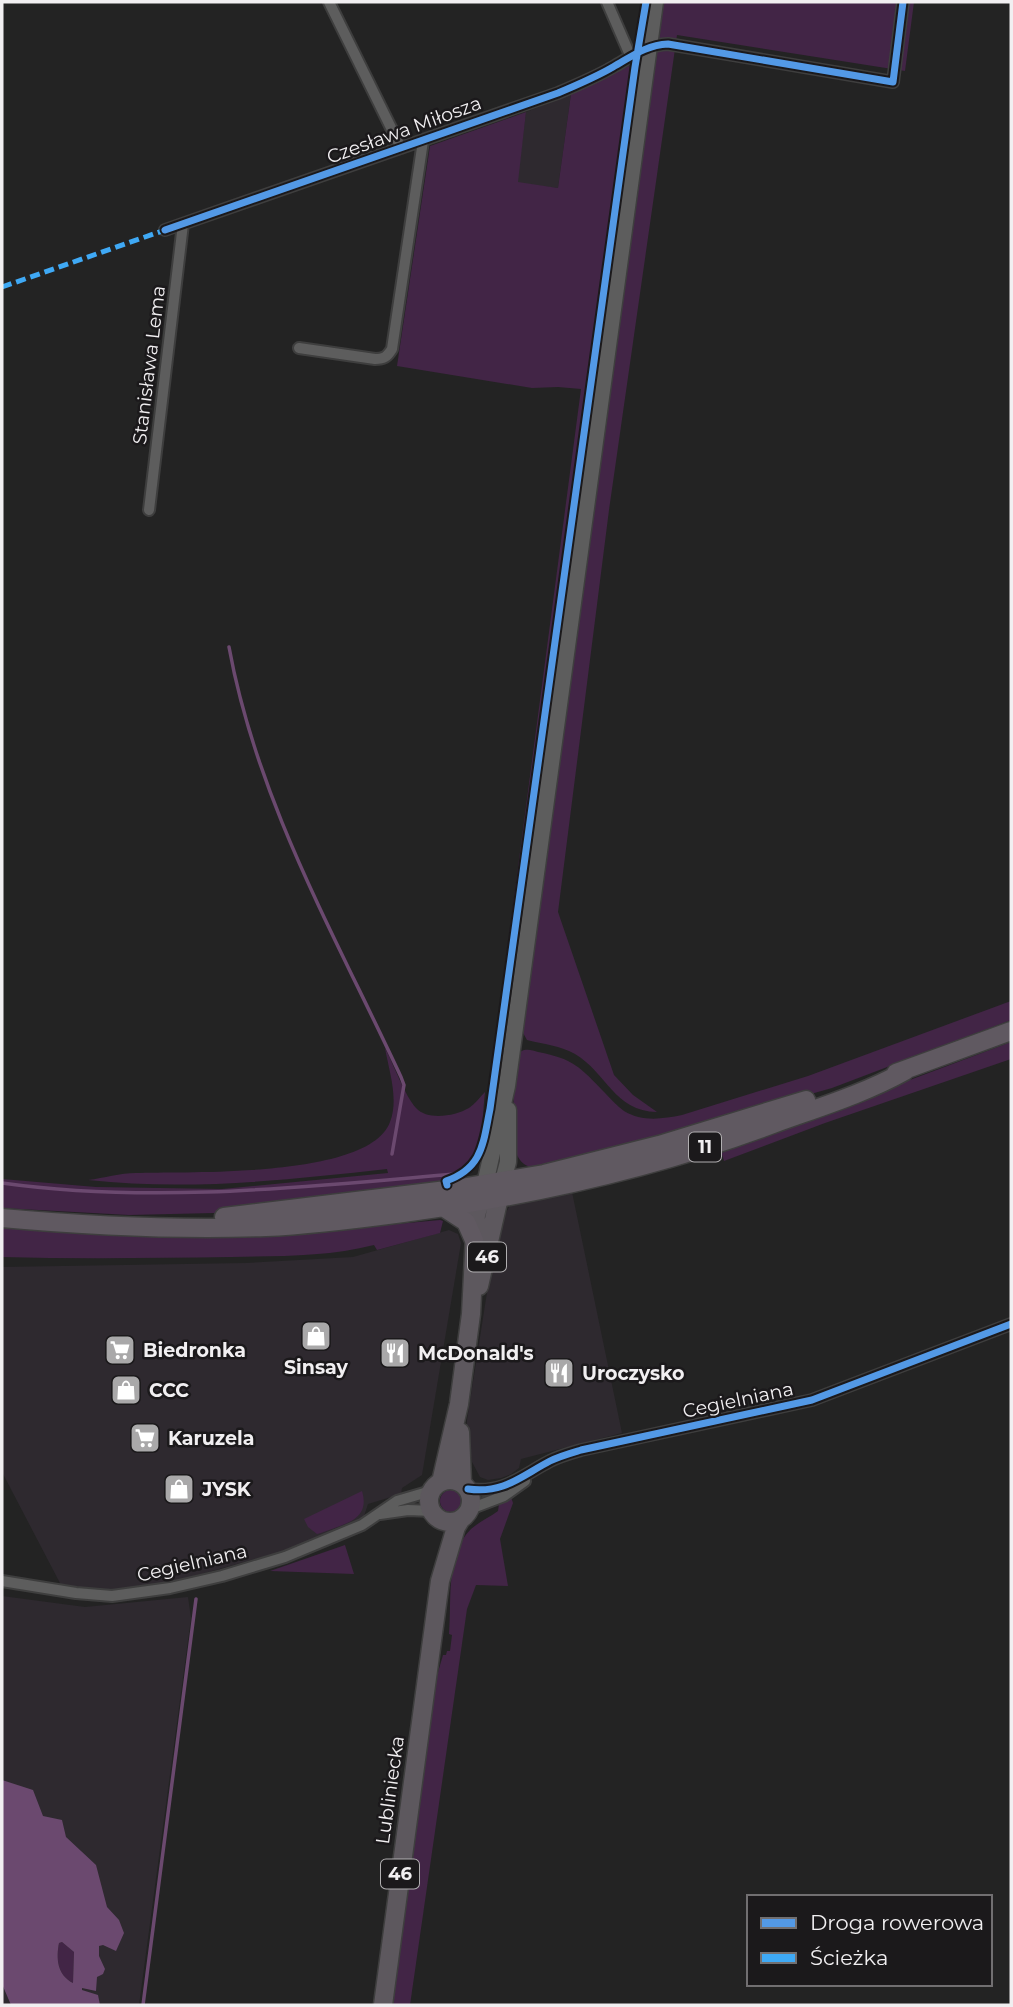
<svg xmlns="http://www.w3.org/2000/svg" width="1013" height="2007" font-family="Montserrat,sans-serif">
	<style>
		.built { fill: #2e292f }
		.green { fill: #422546 }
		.water { fill: #6b496f; fill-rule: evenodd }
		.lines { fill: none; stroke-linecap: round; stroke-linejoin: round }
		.stream { stroke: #6b496f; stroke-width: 3.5 }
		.minor-casing { stroke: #3e3e3e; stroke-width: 14 }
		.secondary-casing { stroke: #3e3e3e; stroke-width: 19 }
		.primary-casing { stroke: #3e3e3e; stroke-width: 21 }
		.trunk-casing { stroke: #3e3e3e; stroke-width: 21 }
		.minor { stroke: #5d5d5d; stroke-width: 10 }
		.secondary { stroke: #5d5d5d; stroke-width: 16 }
		.primary { stroke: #5d585e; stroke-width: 18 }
		.trunk { stroke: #605961; stroke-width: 18 }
		.quiet { stroke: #3fa9f5; stroke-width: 5; stroke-dasharray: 10 5; stroke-linecap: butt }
		.cycleway-casing { stroke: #1b191b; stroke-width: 11 }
		.cycleway { stroke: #5399e6; stroke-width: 7 }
		.labels { text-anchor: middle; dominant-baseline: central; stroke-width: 5; stroke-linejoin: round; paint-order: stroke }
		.shield { fill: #1b191b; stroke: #b1afb1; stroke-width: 2 }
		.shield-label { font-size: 18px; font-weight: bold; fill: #f1eff1 }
		.street-label { font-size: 19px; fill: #f1eff1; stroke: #1b191b }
		.poi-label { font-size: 19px; font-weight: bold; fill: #f1eff1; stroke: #1b191b; text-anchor: start }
	</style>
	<rect width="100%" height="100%" fill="#232323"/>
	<path class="built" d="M571,94L558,188L517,183L526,112Z
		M572,1192L622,1433L521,1459L519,1468L511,1474L501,1478L488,1480L480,1477L472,1462L471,1456L466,1455L467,1420L491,1267L502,1220L509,1207L523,1200Z
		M449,1230L458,1234L461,1243L422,1475L402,1488L401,1494L368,1504L363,1519L284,1551L176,1581L146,1589L96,1591L61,1585L2,1472V1267L246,1263L353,1257Z
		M2,1596L85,1607L188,1597L191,1618L139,2005H2Z"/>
	<path class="green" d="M663,2H914L905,71L677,35L609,510L558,912L614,1075L633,1095L657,1112C614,1111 607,1073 575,1054C561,1046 543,1044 527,1040L522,1031Z
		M631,65L509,965L505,966L581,389L558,387L532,388L397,366L430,146L526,112L518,182L558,188L571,94Z
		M1011,1001V1020L832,1088L616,1149L539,1168C515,1169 512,1144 513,1125C514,1111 513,1065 518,1055C522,1047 532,1050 538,1052C574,1059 580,1067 605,1093C611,1099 617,1106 624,1111C642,1122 662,1119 682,1115L808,1076Z
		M1011,1042V1059L825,1123L724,1161L721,1151Z
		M385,1048C393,1063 405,1096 416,1108C428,1121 455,1116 469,1108C475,1104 480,1097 485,1092C481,1128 485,1170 441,1179L442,1188L214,1213L129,1215L2,1208V1179L96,1187L222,1189L388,1173L387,1169C287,1180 189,1191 88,1180C104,1178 120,1173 136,1173C187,1171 369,1179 390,1122C399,1099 389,1071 385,1048Z
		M440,1220L443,1221L440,1233L377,1250L374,1245C328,1257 278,1256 231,1257C154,1258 78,1259 2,1257V1225L278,1235Z
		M440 1501a11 11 0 1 1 22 0a11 11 0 1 1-22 0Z
		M362,1491C371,1521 343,1524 321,1533L317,1534L308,1527L304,1519Z
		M511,1497L513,1503L500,1539L508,1586L476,1585L467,1609L410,2005H389L430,1700L443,1655H446L447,1651H450L452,1635L449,1634C452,1601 445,1555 471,1529C479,1522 490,1517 498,1511L499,1504Z
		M345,1545L354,1574L270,1571Z
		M62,1942L74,1952L73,1983C57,1975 56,1958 59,1943Z"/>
	<path class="water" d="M2,1780L33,1790L43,1816L62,1820L66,1837L96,1865L107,1907L119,1920L124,1933L116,1951L103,1945L99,1946V1956L105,1969L103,1974L97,1977L96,1991L82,1988V1990L98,1995L100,2005H11L2,1984ZM62,1942L74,1952L73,1983C57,1975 56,1958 59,1943Z"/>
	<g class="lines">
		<path class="stream" d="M229,647C257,801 336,937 401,1077L404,1085L392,1154
			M2,1183C152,1204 304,1187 454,1174L466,1170
			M143,2005L196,1599"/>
		<g class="minor-casing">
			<path id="minor" d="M329,2L401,148
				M607,2L630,55
				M165,230L558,93C577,85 596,77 613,67C631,57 646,45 668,44L893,82L903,2
				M299,348L375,359C384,359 387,357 392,349L423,141
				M149,510L183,224
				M468,1489C504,1494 521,1476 550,1461C560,1456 571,1453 581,1450L812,1400L1011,1324
				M470,1509L504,1496L525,1481
				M380,1514L408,1510L432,1511
				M2,1581L76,1593L112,1596L170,1588L222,1576L285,1557L362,1525L397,1501L431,1491"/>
		</g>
		<g class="secondary-casing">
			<path id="secondary" d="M503,1181L508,1162V1110
				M485,1184L507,1086L655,2"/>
		</g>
		<g class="primary-casing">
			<path id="primary" d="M479,1286L502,1184
				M460,1432L462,1483
				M429 1501a21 21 0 1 1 42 0a21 21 0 1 1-42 0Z
				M441,1482L459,1404L471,1314L476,1215L484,1188
				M383,2005L440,1581L456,1527L461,1519"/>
		</g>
		<g class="trunk-casing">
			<path id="trunk" d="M896,1073L1011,1031
				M443,1207L466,1222L474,1240
				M224,1217L455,1189L544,1174L659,1145L806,1100
				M2,1218C90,1226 178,1230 266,1227C312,1225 358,1219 403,1213C530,1196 653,1169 773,1124C817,1108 864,1094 905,1071"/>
		</g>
		<use href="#minor" class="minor"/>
		<use href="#secondary" class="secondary"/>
		<use href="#primary" class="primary"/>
		<use href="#trunk" class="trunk"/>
		<path class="quiet" d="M2,287L165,230"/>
		<g class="cycleway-casing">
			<path id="cycleway" d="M165,230L558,93C577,85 596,77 613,67C631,57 646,45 668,44L893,82L903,2
				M447,1185L446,1181C483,1168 483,1143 490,1109L635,67L646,2
				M468,1489C504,1494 521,1476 550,1461C560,1456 571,1453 581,1450L812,1400L1011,1324"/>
		</g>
		<use href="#cycleway" class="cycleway"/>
	</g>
	<defs>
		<g id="shop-square" transform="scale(1.575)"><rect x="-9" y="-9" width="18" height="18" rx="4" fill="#a9a8a9" stroke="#1b191b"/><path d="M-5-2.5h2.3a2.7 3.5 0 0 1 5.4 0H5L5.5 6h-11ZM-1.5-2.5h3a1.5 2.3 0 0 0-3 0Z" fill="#fff"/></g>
		<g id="supermarket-square" transform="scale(1.575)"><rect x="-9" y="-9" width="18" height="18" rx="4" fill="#a9a8a9" stroke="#1b191b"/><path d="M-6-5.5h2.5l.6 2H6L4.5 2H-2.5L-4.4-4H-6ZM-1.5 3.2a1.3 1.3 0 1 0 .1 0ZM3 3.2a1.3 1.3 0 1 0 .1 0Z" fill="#fff"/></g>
		<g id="restaurant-square" transform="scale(1.575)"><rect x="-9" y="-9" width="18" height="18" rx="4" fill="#a9a8a9" stroke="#1b191b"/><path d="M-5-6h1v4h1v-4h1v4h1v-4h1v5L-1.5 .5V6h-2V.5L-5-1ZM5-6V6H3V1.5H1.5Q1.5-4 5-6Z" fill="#fff"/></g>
	</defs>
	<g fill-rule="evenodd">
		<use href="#shop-square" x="316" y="1336"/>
		<use href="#supermarket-square" x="120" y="1350"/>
		<use href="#restaurant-square" x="395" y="1353"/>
		<use href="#restaurant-square" x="559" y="1373"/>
		<use href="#shop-square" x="126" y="1390"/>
		<use href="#supermarket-square" x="145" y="1438"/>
		<use href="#shop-square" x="179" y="1489"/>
	</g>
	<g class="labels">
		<g class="shield">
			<rect x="689" y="1132.5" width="32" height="29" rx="5"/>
			<rect x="468" y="1242.5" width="38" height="29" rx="5"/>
			<rect x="381" y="1859.5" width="38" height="29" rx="5"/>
		</g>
		<g class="shield-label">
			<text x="705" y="1147">11</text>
			<text x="487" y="1257">46</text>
			<text x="400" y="1874">46</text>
		</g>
		<g class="street-label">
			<text transform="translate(404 130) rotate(-20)">Czesława Miłosza</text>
			<text transform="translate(149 365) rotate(-83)">Stanisława Lema</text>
			<text transform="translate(738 1400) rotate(-12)">Cegielniana</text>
			<text transform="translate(192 1563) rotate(-13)">Cegielniana</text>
			<text transform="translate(390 1790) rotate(-82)">Lubliniecka</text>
		</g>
		<g class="poi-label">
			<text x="143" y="1350">Biedronka</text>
			<text x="418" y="1353">McDonald's</text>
			<text x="316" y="1367" text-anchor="middle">Sinsay</text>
			<text x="582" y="1373">Uroczysko</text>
			<text x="149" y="1390">CCC</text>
			<text x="168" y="1438">Karuzela</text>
			<text x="202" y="1489">JYSK</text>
		</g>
	</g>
	<rect width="1013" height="2007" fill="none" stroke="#f1eff1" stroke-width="7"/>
	<rect x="747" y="1895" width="245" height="91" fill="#1b191b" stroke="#716f71" stroke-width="2"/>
	<rect x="761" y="1918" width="35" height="10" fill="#5399e6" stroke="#716f71" stroke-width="2"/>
	<text x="810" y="1930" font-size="21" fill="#f1eff1">Droga rowerowa</text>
	<rect x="761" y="1953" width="35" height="10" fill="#3fa9f5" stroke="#716f71" stroke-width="2"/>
	<text x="810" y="1965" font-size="21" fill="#f1eff1">Ścieżka</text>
</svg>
